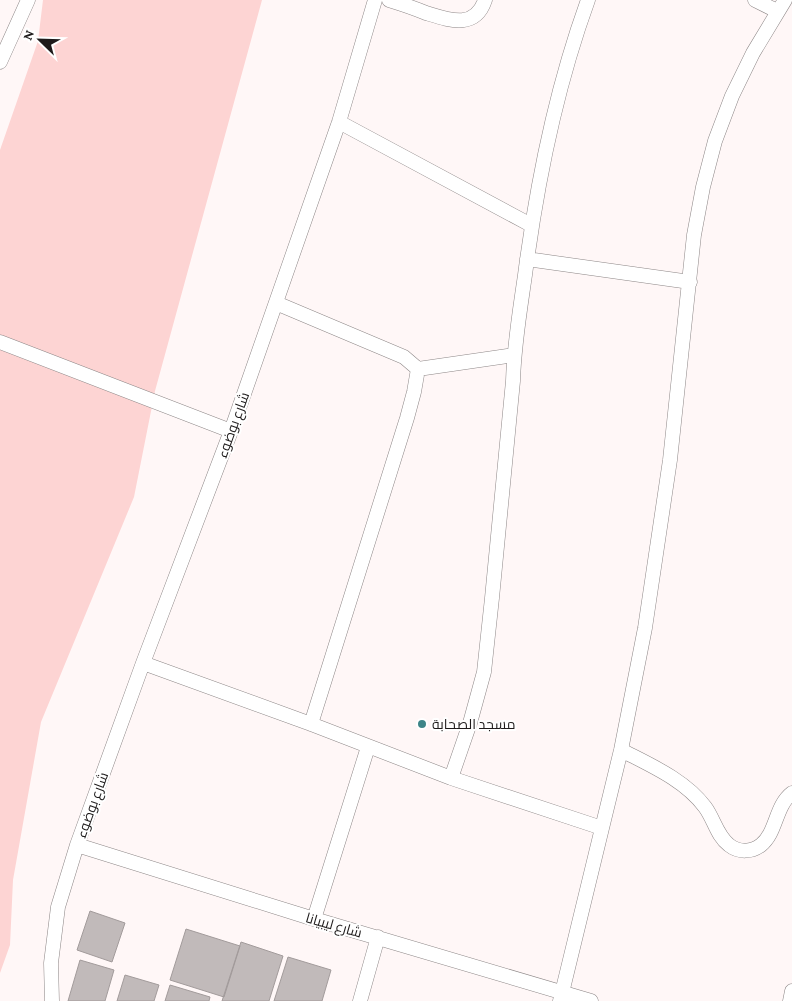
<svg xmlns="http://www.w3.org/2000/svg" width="792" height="1001" font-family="'Crimson Pro',Cairo,serif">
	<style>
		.green { fill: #fdd4d3 }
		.building { fill: #c1baba; stroke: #a29b9b }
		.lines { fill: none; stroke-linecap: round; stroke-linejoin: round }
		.street-casing { stroke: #8d8787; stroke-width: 15 }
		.street { stroke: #fff; stroke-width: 14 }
		.poi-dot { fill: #3d8588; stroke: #fff; stroke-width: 2 }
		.labels { text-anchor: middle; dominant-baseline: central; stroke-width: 4; stroke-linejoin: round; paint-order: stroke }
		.street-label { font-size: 14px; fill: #1d1a1a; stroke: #fff }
		.poi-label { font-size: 14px; fill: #1d1a1a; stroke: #fff; text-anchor: start }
	</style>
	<rect width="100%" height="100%" fill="#fff7f7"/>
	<path class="green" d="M43,0H262L155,391L134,497L41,722L13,880L10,945L0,973V150L38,41Z"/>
	<path class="building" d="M90,911L125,923L112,962L77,950Z
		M186,929L240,946L224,997L170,980Z
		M241,942L283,956L269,1001H222Z
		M288,957L331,970L322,1001H274Z
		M80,960L114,970L105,1001H68Z
		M125,975L159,985L154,1001H117Z
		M170,985L210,997L209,1001H165Z"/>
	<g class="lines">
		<g class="street-casing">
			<path id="street" d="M389,0C402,4 414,8 426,13C449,20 475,30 485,0
				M755,0L777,11
				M0,62L28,0
				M339,122L531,225
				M527,259L690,282
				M276,303L404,357L418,369L414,392L407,418L311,724
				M0,342L231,431
				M418,369L514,355
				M143,663L311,724L451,778L602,828
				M621,750C650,765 685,780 705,807C714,819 717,836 729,845C739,853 752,852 761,845C777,832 775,806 792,793
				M451,778L470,723L484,672L492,598L513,381C514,345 520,310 525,275C537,182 556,88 588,0
				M77,845L314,919L591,1001
				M314,919L368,747
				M52,1001L51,963L58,907L77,845L143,663L231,431L339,122L375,0
				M360,1001L378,937
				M560,1001L621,750L645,628L670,460L694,235L703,187L715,141L732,96L753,53L785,0
				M790,1001L792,991"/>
		</g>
		<use href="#street" class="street"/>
	</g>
	<circle class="poi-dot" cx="422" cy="724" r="5"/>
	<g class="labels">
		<g class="street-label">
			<text transform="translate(233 425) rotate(-70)">شارع بوضوء</text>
			<text transform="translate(92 805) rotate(-70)">شارع بوضوء</text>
			<text transform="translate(334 925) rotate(16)">شارع ليبيانا</text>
		</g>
		<g class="poi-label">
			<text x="432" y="724">مسجد الصحابة</text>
		</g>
	</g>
	<g transform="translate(40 40) rotate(293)" stroke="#ffffff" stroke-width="4" paint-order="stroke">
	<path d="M0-4L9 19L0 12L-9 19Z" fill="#1d1a1a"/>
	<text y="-8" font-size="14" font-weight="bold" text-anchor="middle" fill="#1d1a1a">N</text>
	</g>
</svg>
